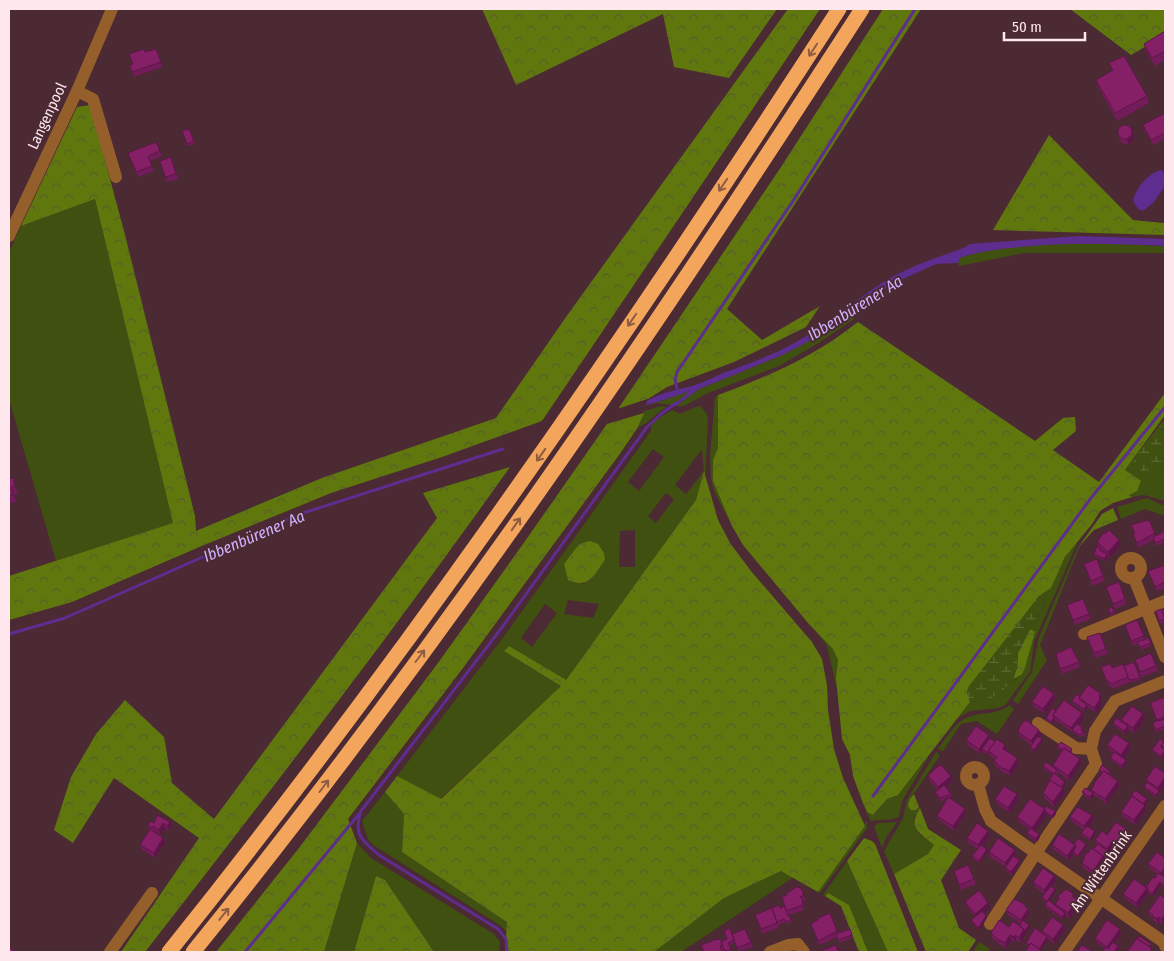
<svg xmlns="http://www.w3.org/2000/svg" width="1174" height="961" font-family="'Fira Sans Condensed',sans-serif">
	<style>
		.grass { fill: #405010; fill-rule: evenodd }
		.forest { fill: url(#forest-crowns) }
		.wetland { fill: url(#wetland-marsh) }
		.water { fill: #5d2d8f }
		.pier { fill: #4b2a33 }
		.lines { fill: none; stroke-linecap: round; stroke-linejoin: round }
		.stream { stroke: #5d2d8f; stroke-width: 3 }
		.minor { stroke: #945f2a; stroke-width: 12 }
		.highway { stroke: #f3a55b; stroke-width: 15 }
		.wall { fill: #721c59 }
		.shaded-wall { fill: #5d1648 }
		.building { fill: #852067; stroke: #5d1648 }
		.oneway { stroke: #8e5b43 }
		.labels { text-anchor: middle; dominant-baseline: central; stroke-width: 4; stroke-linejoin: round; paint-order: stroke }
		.street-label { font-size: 15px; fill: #ffe8ed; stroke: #4b2a33 }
		.water-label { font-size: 16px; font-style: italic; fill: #d1b2ff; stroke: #4b2a33 }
	</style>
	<defs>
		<pattern id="forest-crowns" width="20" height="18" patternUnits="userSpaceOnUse" patternTransform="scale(1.25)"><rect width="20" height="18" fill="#60770d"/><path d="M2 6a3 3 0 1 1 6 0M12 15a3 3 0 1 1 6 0" fill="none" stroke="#565e2a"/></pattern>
		<pattern id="wetland-marsh" width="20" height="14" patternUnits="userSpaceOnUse" patternTransform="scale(1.25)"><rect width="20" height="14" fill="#405010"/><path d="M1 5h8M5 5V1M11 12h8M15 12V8" fill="none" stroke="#5d6933"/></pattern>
	</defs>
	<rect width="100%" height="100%" fill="#4b2a33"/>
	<path class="grass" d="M95,199L173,523L56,561L9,399V252L21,226Z
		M1096,243L1165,246V253H1024L959,266L958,263L959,258L965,256C1008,245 1052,244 1096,243Z
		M849,312L854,319L817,344L779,366L708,393L684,406H676L699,389L780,356L825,331Z
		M690,391L689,393L673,405L657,403L638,407L664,400Z
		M718,395V448L713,460V481L732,526L714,491L711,479L710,455L715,397Z
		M661,406L667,407C656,412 650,423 638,427L644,411Z
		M700,406L707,414L708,420L705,477L704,472L696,500L565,681L509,646L504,651L561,686L440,799L397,776L502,639L651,431V426L656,420L672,410L680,414L696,407ZM653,449L664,457L639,491L628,482ZM702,449L704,471L686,494L675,485ZM666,493L674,499L656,523L648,516ZM635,530V567H619L620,531ZM590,541L605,560L589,581L583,584L564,564L579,544ZM568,600L599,604L593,618L564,614ZM545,604L557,613L532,647L521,638Z
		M1132,460L1148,474L1159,466H1163L1165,468V501L1144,495L1132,497L1129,495L1125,471Z
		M1147,498L1165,506V516L1145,509L1121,519L1117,507Z
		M1078,541L1034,642L1030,672L1005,705L999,708L970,711L958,718L970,702C988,702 1000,691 1012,681C1016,677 1021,676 1024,671L1034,632L1030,629L1045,601L1039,596L1051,588L1065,557Z
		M1079,548L1040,645L1047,660L1018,704L1013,700L1032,672L1039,637L1077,549Z
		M814,629L833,649L838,660L837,689L827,646Z
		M1009,705L1014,709L997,734L977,721L961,724L943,751L938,749C945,740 952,727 961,721C975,710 996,717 1009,705Z
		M936,752L940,755L910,799L916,810L919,807L920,808L914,817L918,833L934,845L928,854L894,874L884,851L903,818L907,800Z
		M929,756L902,801L899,817C890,821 880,819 871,821L866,812L874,815L887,799L898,795Z
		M385,792L404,814L402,852L508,922L507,932L501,926L373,845L368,839L362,821Z
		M865,822H867V828L820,893L818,892L865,826Z
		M897,822L886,838L882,848L874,826L879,823Z
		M357,843L371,858L494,934L500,942L499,952H434L385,880L376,876L354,952H324Z
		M847,861L888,952H868L849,905L828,893L825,896L823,895Z
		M781,871L794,877L681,952H654L724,898Z
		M979,942L990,949L987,952H973Z"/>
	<path class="forest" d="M482,9H777L729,78L674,67L663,14L516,85Z
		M788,9H820L542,421L442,457L331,493L197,548L72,602L9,620V576L173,523L95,199L21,226L77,107L90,105L124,231L195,516L196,531L322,478L496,418L566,317Z
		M883,9H921L727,309L762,340L820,306L806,327L734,362L667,387L648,399L618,409L781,167Z
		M1070,9H1165V35L1131,55Z
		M1049,135L1133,220L1163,223L1165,222V235L993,230Z
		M858,322L1035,441L1063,418L1075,417L1076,431L1053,450L1099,482L1165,393V415L1125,470L1141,481L1137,491L1129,495L1132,497L1113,503L1100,511L1092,524L1065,557L1051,588L1039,596L967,692L970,702L898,795L887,799L873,815L867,812L863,803L853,776L850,755L842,739L836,678L838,660L833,649L808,623L743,545L732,526L713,481V460L718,448V395C771,375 812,358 858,322Z
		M644,413L638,427L619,455L463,668L348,819L357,843L324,952H216L299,848L438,663L523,544L607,424Z
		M510,467C393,632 269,793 145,952H121L199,838L114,778L73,843L54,830L71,777L96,734L125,700L164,737L172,783L214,819L437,518L423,493Z
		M704,471L718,520L730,543L751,571L812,642L822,659L827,685L828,710L834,749L843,778L865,826L818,892L781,871L724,898L654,952H505L507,922L402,852L404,814L385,792L397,776L441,799L561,686L504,651L509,646L566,680L696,500Z
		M1113,508L1118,520L1094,530L1077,549L1102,514Z
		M590,541L598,544L604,553L605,560C593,576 590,589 568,580L564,564L579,544Z
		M1030,629L1035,632L1024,671L1021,675L1013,679L1017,668L1018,653Z
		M914,794L919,807L916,810H911L908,806L910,799Z
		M920,808L928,829L961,850L941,880L959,928L976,940L968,952H926L894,874L928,854L934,845C920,833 907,828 920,808Z
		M864,838L872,841L875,844L918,952H888L847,861Z
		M376,876L385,880L434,952H354Z
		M828,893L849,905L868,952H859L841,906L825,896Z"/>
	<path class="wetland" d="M1163,421H1165V468L1163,466H1159L1145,478H1142L1140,474L1141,468L1132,460Z
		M1039,596L1045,600L1018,653L1017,668L1013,679L1002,691L988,700L970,702L967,692L969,686Z"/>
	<path class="water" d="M1161,170L1165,173V186L1153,203L1143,211L1138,209L1133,201C1136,188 1148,173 1161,170Z
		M1079,236L1165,239V246C1116,244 1068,242 1020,247C1000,249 978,251 960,258L958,263L936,264L905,278L870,297L825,331L802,345L780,356L699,389L676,406L673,405L690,391L664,400L503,446L651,399C662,392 682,389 695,385C704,382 714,377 723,373C743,366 764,358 783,349C820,331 850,303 885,281C910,266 939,257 966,247L969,244Z"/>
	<path class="pier" d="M648,399L645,408L503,454V446Z"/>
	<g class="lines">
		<path class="stream" d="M678,393L675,380L677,372L793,201L915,9
			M9,634L65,618L300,514L503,449
			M873,796L1091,498L1165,407
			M245,952L359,814
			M507,952L506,939L498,929L379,855C362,840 353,835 361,811L500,630L647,427L661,414L676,403"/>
		<path class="minor" d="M77,91L93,99L116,177
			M9,236L77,91L112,9
			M1121 568a10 10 0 1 1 20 0a10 10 0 1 1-20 0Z
			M1134,578L1165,657
			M1084,634L1165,601
			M1165,681L1115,701L1095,731L1091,749L1096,764L1036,853L1165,943V946
			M1038,723L1076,748L1091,749
			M966 776a9 9 0 1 1 18 0a9 9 0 1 1-18 0Z
			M978,784L985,809L991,821L1036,853L990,924
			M110,952L152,893
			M770,952L788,945L798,944L804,952
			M1064,952L1165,806"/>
		<path class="highway" d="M169,952C410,651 630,333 839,9
			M193,952C436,652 653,333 862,9"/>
	</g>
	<path class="wall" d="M1165,31V60L1155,66L1146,51L1144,44Z
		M156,49L162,67L134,77L130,65L133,64L145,52Z
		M1109,63L1147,96L1149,103L1117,121L1098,87L1096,80L1112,71Z
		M1165,113V139L1153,145L1144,130L1143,125Z
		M189,129L195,144L187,146L182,131Z
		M1118,134L1134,135L1133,141L1128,144H1123L1119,139Z
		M156,142L162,156L150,161L154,171L138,177L128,153Z
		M171,157L178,179L167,182L160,161Z
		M9,479L15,486L18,494L14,495L16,502L9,504Z
		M1149,520L1155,536L1165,531V542L1156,546L1154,540L1138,548L1133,534Z
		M1097,542L1121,545L1110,557L1108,556L1106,561L1095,557L1094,554L1099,547Z
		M1097,559L1105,581L1092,586L1084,564Z
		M1165,566V588L1157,591L1148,571Z
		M1119,582L1127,604L1115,609L1106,587Z
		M1083,599L1091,619L1075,625L1067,605Z
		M1112,607L1115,614L1111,616L1108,609Z
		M1165,608V622L1160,624L1156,611L1163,614Z
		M1137,620L1145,639L1149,638L1151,646L1141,650L1138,644L1133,646L1125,625Z
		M1100,633L1108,654L1095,658L1087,637Z
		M1151,653L1158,671L1141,677L1135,660Z
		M1079,662L1080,667L1062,674L1060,669Z
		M1134,662L1141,680L1130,682L1113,689L1111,686H1109L1101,667L1112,668L1124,666Z
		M1100,693L1102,700L1101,706L1096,713L1088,707L1085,712L1073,704L1072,701L1080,697Z
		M1054,694L1055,699L1045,714L1034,707L1032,702Z
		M1165,697V729L1156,732L1153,722L1157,721L1150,703Z
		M1056,711L1082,713L1084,718L1079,725L1083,730L1082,731L1084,732L1085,735L1080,737L1055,720L1052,724L1047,721L1046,718Z
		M1145,719L1135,733L1129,729L1125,734L1113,725V723L1122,722L1121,720Z
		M1018,732L1041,735L1040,737L1043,741L1035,752L1031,749L1030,747L1031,745L1020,737Z
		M989,735L990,738L995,742L1005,745L1007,750L1006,751L1017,759L1019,764L1010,776L1006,773L1005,774L995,766L994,761L995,759L982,751L980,754L968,745L966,740Z
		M1165,740V754L1162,759L1153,752L1152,750L1164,742Z
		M1107,745L1131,748L1124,758L1126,760L1127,762L1123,769L1111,760L1110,758L1113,753L1109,750Z
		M1057,746L1072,749V752L1071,753L1080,759L1081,764L1070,781L1058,772L1056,775L1066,784L1063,789L1065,793L1054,807L1044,798L1043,793L1053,775L1044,769L1043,766L1053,767V765L1062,751L1058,749Z
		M1099,770L1111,773L1109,775L1119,786L1107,804L1094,795L1091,800L1083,795L1082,792H1092L1091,790L1102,774L1100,772Z
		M1165,773V785L1156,797L1145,789L1144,787L1147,783L1146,780Z
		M928,776L953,781L946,787L951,794L952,796L941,801L936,795L935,792L938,790L930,781Z
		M1017,794L1019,799L1010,813L997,804L995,799Z
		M1147,799L1148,801L1145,806L1146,810L1136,825L1123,817L1121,812Z
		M965,809L966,814L954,831L939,820L937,816Z
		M1044,809L1056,814L1053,818L1047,814L1035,831L1039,834L1040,837L1037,842L1028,836L1027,833L1030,830L1019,822L1017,817Z
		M1092,815L1094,820L1089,827L1096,833L1091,841L1082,836L1081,833L1084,830L1072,822L1070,817Z
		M170,822L172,826L169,831L165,828L161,835L154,831V832L163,838L165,843L155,858L142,850L140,845L149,830L148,825L154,823Z
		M988,831L990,836L983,846L987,849L988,851L980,863L973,859L972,856L978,849L968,843L967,838Z
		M1107,835L1130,836L1121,851L1114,846L1095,876L1083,868L1082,863L1088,853L1093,849L1097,845L1095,840Z
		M1074,844L1087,846L1079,858L1073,854L1069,860L1054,850L1052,845Z
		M1015,850L1016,855L1015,857L1020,863L1012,875L1006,870L1005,868L1006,867L990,857L989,852Z
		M1157,852L1164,877H1165V888L1161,885L1153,896L1148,893L1138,908L1125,899L1123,894L1146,887L1155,878L1158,874L1150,869L1148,864Z
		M968,865L976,884L961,890L954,871Z
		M1054,876L1056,881L1052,887L1055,889L1056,891L1049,901L1056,906L1055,904L1075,899L1077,900L1079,905L1070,918L1066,915L1063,920L1046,908L1045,905L1047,903L1043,900L1042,897L1044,894L1035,887L1033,882Z
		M801,888L806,900L803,901L804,910L789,915L792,922L787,924L785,922L778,925L779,928L762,934L755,915L785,906Z
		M1165,898L1163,924L1160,922L1158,924L1154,921L1153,918L1150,917L1148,912Z
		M965,902L990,908L984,913L987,918L979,930L972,922L971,920L975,916L967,907Z
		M1023,903L1024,906L1030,913L1024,922L1030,927L1021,943L1016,940L1015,942L1012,940L1007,948L999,944L992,938L991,933L1009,927L1019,926L1020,923L1008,915L1006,910Z
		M830,913L838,933L850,929L853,937L839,943L837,937L819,945L811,924Z
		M1063,925L1065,930L1055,944L1048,939L1029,946L1027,945L1026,943L1043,934L1042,931Z
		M745,929L753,947L739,952L735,943L729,945L732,952H725L724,950L722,951L717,940L721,942L727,939L732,934Z
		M1121,934L1115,944L1118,946L1119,948L1117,952H1103V951L1105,949L1097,943L1095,938Z"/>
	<path class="shaded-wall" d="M1132,130L1134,135L1133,141L1128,144L1127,139Z
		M1119,540L1121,545L1110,557L1108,552Z
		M1107,554L1108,556L1106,561L1105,559Z
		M1100,693L1102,700L1101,706L1096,713L1094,708Z
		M1054,694L1055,699L1045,714L1043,709Z
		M1087,705L1088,707L1085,712L1084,709Z
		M1082,713L1084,718L1074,732L1072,730L1073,733L1071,728Z
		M1143,714L1145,719L1135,733L1133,728Z
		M1054,718L1055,720L1052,724L1051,722Z
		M1128,726L1129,729L1125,734L1124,731Z
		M1039,730L1041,735L1033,746L1031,741Z
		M989,735L990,740L982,749V751L980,754L979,749Z
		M1042,739L1043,741L1035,752L1034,750Z
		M1129,743L1131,748L1123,760L1121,755Z
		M1005,745L1007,750L1004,754L1003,749Z
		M1165,750V754L1162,759L1161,756Z
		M1017,759L1019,764L1010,776L1009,771Z
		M1080,759L1081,764L1070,781L1068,776Z
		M1126,760L1127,762L1123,769L1122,766Z
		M951,776L953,781L940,792L938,787Z
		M1165,777V785L1156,797V795L1159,791L1158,788Z
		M1118,781L1119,786L1107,804L1105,799Z
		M1065,782L1066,784L1063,789L1065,793L1054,807L1053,802Z
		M1093,793L1094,795L1091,800L1090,797Z
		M1017,794L1019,799L1010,813L1008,808Z
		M1147,799L1148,801L1145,806L1146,810L1136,825L1134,820Z
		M965,809L966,814L954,831L953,826Z
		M1045,809L1047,814L1034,833L1032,828Z
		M1055,811L1056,814L1053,818L1052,816Z
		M1092,815L1094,820L1086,831L1084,826Z
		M170,822L172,826L169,831L167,826Z
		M163,823L165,828L161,835L159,830Z
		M988,831L990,836L980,850L978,845Z
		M1095,831L1096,833L1091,841L1090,839Z
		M1129,831L1130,836L1121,851L1119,846Z
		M1039,834L1040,837L1037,842L1036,839Z
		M163,838L165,843L155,858L154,853Z
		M1112,841L1114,846L1095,876L1093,871L1103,856L1108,851L1107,849Z
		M1086,844L1087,846L1079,858L1078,856Z
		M1075,845L1077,850L1073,852V854L1069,860L1067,856Z
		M987,849L988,851L980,863L979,861Z
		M1015,850L1016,855L1007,868L1005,863Z
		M1020,860V863L1012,875L1011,872Z
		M1165,867V875L1163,878L1161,873Z
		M1054,876L1056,881L1046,895L1044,890Z
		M1160,882L1161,885L1153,896L1152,894Z
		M1147,888L1148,893L1138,908L1136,903Z
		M1055,889L1056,891L1048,903L1047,901Z
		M1077,900L1079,905L1070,918L1068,913Z
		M988,903L990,908L977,919L975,914Z
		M1028,909L1030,913L1022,925L1021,920Z
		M1065,913L1066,915L1063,920L1062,917Z
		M1165,914V922L1163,924L1162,919Z
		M986,916L987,918L979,930L978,928Z
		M1158,917L1160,922L1158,924L1157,919Z
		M1029,925L1030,927L1021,943L1019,938L1024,929Z
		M1063,925L1065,930L1055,944L1053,939Z
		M1120,929L1121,934L1109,952L1107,947Z
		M1010,935L1012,940L1007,948L1005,943Z
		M1015,935L1016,940L1015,942L1013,937Z
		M1047,937L1048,940L1039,952L1038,950Z
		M1118,946L1119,948L1117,952H1114Z"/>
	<path class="building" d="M1165,31V51L1152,58L1144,44Z
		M144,49L145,52L156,49L161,62L132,72L130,65L133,64L129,54Z
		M1124,56L1147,96L1115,113L1096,80L1113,70L1109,63Z
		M1165,113V133L1151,140L1143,125Z
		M1118 132a7 7 0 1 1 14 0a7 7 0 1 1-14 0Z
		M189,129L194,141L187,144L182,131Z
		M156,142L160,151L148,156L152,166L136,172L128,153Z
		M171,157L176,174L165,177L160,161Z
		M13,478L15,486L11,487L13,495L9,496V479Z
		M1149,520L1155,533L1137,543L1133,534L1135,533L1131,525Z
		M1109,530L1119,540L1108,552L1097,542L1104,532L1105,534Z
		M1165,531V539L1155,543L1153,537Z
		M1097,546L1100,548L1099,550L1107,554L1105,559L1094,554Z
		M1097,559L1103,576L1091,581L1084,564Z
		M1165,565V582L1155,587L1148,571Z
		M1119,582L1125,599L1113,604L1106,587Z
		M1083,599L1089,614L1073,620L1067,605Z
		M1112,607L1114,612L1110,614L1108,609Z
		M1165,608V618L1162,610Z
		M1161,609L1165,619L1159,621L1156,611Z
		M1137,620L1144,636L1131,641L1125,625Z
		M1100,633L1106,649L1094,653L1087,637Z
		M1149,638L1151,643L1140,647L1137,642Z
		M1071,647L1079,662L1060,669L1056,654Z
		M1151,653L1156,666L1140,672L1135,660Z
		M1134,662L1140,678L1129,680L1124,666Z
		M1110,664L1112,668L1123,664L1128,677L1111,684L1109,681L1107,682L1101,667Z
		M1088,685L1100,693V695L1099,701L1094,708L1079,698Z
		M1043,686L1054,694L1043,709L1032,702Z
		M1076,694L1080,697L1079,698L1080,700L1087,705L1084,709L1072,701Z
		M1165,697V716L1157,720L1150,703Z
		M1064,700L1082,713L1071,728L1053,715Z
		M1132,706L1143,714L1133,728L1121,720Z
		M1052,708L1056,711L1053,715L1054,718L1051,722L1046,718Z
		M1116,718L1128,726L1124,731L1113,723Z
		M1165,719V726L1155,730L1153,722Z
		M1026,720L1039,730L1031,741L1018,732L1020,726Z
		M1077,724L1082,727L1081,730L1084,732L1079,735L1072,730Z
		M976,726L989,735L979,749L966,740Z
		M1115,734L1129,743L1121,755L1107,745Z
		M1038,736L1042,739L1034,750L1030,747Z
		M990,738L995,742L988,751L989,754L982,749Z
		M997,739L1005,745L1003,749L1013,755L1017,759L1009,771L1004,768L1003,769L994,761L997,757L988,751Z
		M1160,739L1164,742L1161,746L1162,748L1165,750L1161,756L1152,750Z
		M1165,740V748L1161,746Z
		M1061,742L1072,749L1070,752L1064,748L1063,750L1057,746Z
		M1064,748L1080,759L1068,776L1053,765Z
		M1114,752L1126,760L1122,766L1110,758Z
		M1046,762L1057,770L1054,774L1043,766Z
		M941,765L951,776L938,787L928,776L936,768Z
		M1102,765L1110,771L1108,774L1104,771L1103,772L1099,770Z
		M1155,766L1165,773V777L1158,788L1146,780Z
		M1104,771L1118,781L1105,799L1091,790L1094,785V783Z
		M1054,773L1065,782L1061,787L1050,780L1049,781H1048Z
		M1050,780L1063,788L1053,802L1043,793Z
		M1147,782L1159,791L1156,795L1144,787Z
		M944,785L951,794L940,798L935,792Z
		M1004,786L1017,794L1008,808L995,799Z
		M1085,788L1093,793L1090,797L1082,792Z
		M1135,790L1147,799L1143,804L1132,796L1130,798Z
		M1132,796L1145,805L1134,820L1121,812Z
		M950,798L965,809L953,826L937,816L947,799Z
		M1030,799L1045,809L1032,828L1017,817Z
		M1046,806L1055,811L1052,816L1046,812L1044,809Z
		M1077,807L1092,815L1084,826L1070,817Z
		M157,815L170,822L167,826L163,823L159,830L153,826L152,828L148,825L150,821L154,823Z
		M1116,822L1129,831L1119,846L1112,841L1107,849L1095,840L1102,831L1107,835Z
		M977,823L988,831L978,845L967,838Z
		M1087,826L1095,831L1090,839L1081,833Z
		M1030,828L1039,834L1036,839L1027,833Z
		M150,829L163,838L154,853L140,845Z
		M1059,834L1075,845L1067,856L1052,845Z
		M998,838L1015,850L1005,863L989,852Z
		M1078,838L1086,844L1078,856L1073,852L1076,847L1074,844Z
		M1098,844L1108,851L1104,858L1103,856L1093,849Z
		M981,845L987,849L979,861L972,856Z
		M1092,848L1103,856L1093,871L1082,863L1086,853H1088Z
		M1157,852L1165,858V867L1161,873L1148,864Z
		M1013,856L1020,860L1011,872L1005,868Z
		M968,865L974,879L959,885L954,871Z
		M1043,868L1054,876L1044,890L1033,882Z
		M1158,873L1165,877V886L1160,882L1152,894L1148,890L1146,887L1153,877L1155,878Z
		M1134,879L1147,888L1136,903L1123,894Z
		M1051,886L1055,889L1047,901L1042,897Z
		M796,887L801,888L804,895L800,897L802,898L803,905L786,911L782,897L787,895L786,894Z
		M1066,889L1074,894L1072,896L1077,900L1068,913L1055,904L1059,899L1058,896Z
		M978,891H980L988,903L975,914L965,902Z
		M1160,895L1165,898V914L1162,919L1158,917L1157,919L1152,916L1153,915L1148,912Z
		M1014,899L1023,903L1024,905L1028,909L1021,920L1006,910Z
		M1048,900L1065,913L1062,917L1045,905Z
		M779,905L780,908L785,906L788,916L789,915L791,920L786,922L784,919L777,922L772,908Z
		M772,908L777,923L761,929L755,915Z
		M982,911L986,916L978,928L971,920Z
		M830,913L837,931L818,941L811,924L819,919L818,918Z
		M1052,917L1063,925L1053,939L1042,931Z
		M999,920L1009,927L1013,921L1024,929L1019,938L1015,935L1013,937L1010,935L1005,943L997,939L991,933Z
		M1023,920L1029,925L1025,931L1024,929L1019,926Z
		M1107,920L1120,929L1107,947L1095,938Z
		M730,928L734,940L728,943L731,949L725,951L721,942L727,939L724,931Z
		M1035,928L1047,937L1039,949L1031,943L1029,945L1026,943Z
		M745,929L751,942L737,948L732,934Z
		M850,929L852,935L838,940L836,934Z
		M1139,936L1151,944L1149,946L1137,939Z
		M1137,938L1152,949L1149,952H1127Z
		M717,939V940L720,939L723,945L720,946L722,952H704L701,945Z
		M1113,942L1118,946L1114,952H1104L1103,951L1106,947L1108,949Z
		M1031,943L1043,952H1025Z
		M835,945L838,951L841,950L842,952H822V951Z
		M1082,945L1093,952H1077Z
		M9,947L16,952H9Z"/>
	<defs><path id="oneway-shaft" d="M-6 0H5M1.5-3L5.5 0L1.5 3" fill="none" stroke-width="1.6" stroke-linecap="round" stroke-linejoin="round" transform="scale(1.25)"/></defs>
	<g class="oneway">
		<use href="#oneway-shaft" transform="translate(813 50) rotate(123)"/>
		<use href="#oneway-shaft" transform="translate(723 185) rotate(124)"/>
		<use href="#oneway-shaft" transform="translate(632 320) rotate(124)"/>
		<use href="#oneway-shaft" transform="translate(541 455) rotate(125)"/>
		<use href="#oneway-shaft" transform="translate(516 524) rotate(-55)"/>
		<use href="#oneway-shaft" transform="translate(420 656) rotate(-53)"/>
		<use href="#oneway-shaft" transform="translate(324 786) rotate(-53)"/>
		<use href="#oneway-shaft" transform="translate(224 914) rotate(-51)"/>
	</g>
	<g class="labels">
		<g class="street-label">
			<text transform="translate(47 116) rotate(-65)">Langenpool</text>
			<text transform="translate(1101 871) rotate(-55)">Am Wittenbrink</text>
		</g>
		<g class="water-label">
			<text transform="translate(855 308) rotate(-32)">Ibbenbürener Aa</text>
			<text transform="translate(254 536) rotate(-23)">Ibbenbürener Aa</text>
		</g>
	</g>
	<rect width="1174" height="961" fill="none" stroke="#ffe8ed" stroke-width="20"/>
	<path d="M1004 32v8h81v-8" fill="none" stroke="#ffe8ed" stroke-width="2.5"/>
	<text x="1012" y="32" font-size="15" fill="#ffe8ed" stroke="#4b2a33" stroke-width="4" paint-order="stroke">50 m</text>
</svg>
